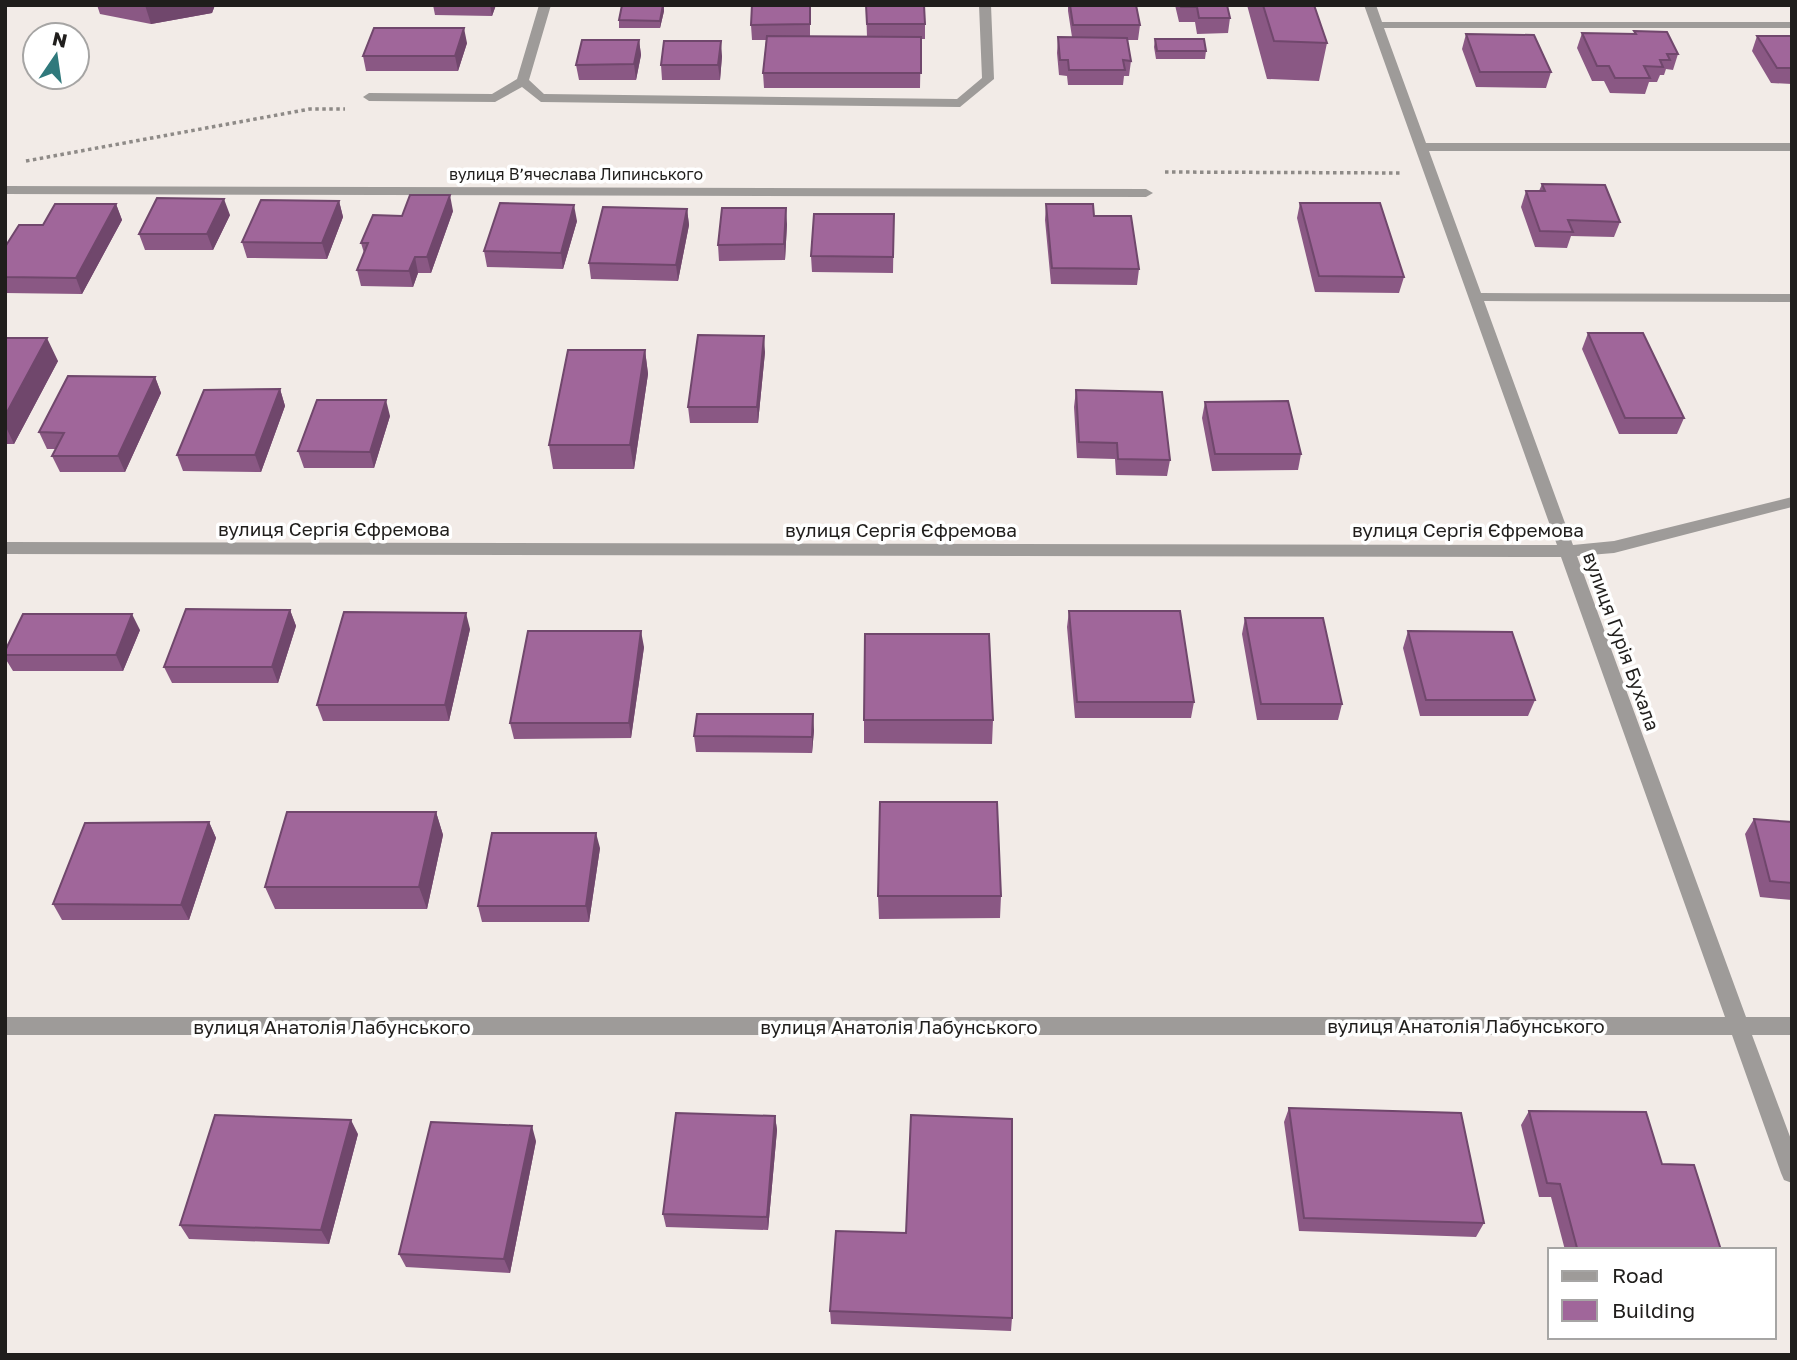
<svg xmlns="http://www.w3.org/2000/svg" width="1797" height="1360" font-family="'Golos Text',sans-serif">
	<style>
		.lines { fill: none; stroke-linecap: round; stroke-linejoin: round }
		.path { stroke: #8e8a87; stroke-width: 3.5; stroke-dasharray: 3.5 3.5; stroke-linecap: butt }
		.lane { fill: #9e9b99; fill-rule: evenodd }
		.street { fill: #9e9b99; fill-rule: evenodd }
		.wall { fill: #8a5884 }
		.shaded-wall { fill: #70476c }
		.building { fill: #a0669a; stroke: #70476c; stroke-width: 2 }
		.labels { text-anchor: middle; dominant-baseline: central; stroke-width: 7; stroke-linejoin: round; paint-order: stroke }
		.far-street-label { font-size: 16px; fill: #201e1c; stroke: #fff }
		.street-label { font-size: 19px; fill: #201e1c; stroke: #fff }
	</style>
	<rect width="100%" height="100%" fill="#f2ebe7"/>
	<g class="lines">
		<path class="path" d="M26,161L310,109H345
			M1165,172L1401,173"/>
		<path class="lane" d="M539,5H551L529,80L544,94L957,99L982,78L979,5H991L994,79L960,107L541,102L522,87L495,102L369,101L363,97L369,93L492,94L517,79Z"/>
		<path class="street" d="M1364,5H1376L1382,22H1792V28H1384L1426,143H1792V151H1429L1481,293L1792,294V302L1484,301L1573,545L1614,541L1792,497V507L1614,553L1577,556L1746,1017H1792V1035H1752L1792,1142V1183L1784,1180L1781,1173L1732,1035H5V1017H1725L1561,557L5,554V542L1557,545Z
			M5,186L1146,189L1153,193L1146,197L5,194Z"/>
	</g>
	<path class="wall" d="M97,5H215L212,13L151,24L100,14Z
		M433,5H496L492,16L435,15Z
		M622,5H664V11L660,28H619V20Z
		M810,5V37H867L866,5L925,24V39H921L920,88H764L763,73L766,40H752L751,25Z
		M1068,5H1136L1140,25L1138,40H1127L1131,61L1129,76H1124L1123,85H1068L1067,76L1059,75L1057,53L1058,37H1072L1068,11Z
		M1175,5H1227L1230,18L1228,33L1197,34L1195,22H1179Z
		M1247,5H1314L1327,43L1319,81L1267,79Z
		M1634,31L1678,54L1673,70L1666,69L1664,75H1660L1657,82H1649L1645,94L1610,93L1604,81H1592L1577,48L1582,33L1634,34Z
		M1466,34L1551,72L1546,88L1476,87L1462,49Z
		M1757,36H1792V84L1771,83L1752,51Z
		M1155,39L1206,51L1205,59H1156L1154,47Z
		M639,40L641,55L636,80H579L576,65Z
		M467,43L458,71H366L363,56Z
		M722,56L720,80H662L661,65Z
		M1542,184L1620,222L1614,237L1571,236L1567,248L1535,247L1521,207L1526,191H1539Z
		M339,201L343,217L327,259L247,258L242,242Z
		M1300,203L1404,277L1399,293L1315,292L1297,218Z
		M116,204L122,220L82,294L5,293V247L43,225Z
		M1046,204L1094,216L1139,269L1137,285L1051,284L1045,220Z
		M687,209L689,225L678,281L591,279L589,263Z
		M453,211L431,273H418L413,287L361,286L357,270L364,253L361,243L402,216Z
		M894,214L893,273L812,272L811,256Z
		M230,215L213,250H145L139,234Z
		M577,221L563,269L487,267L484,251Z
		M787,224L785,260L719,261L718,245Z
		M1588,333L1684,418L1677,434H1619L1582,349Z
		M5,338L58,361L14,444H5Z
		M645,350L648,374L634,469H553L549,445Z
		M765,352L758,423H690L688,407Z
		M155,377L161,393L125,472H60L52,456L56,449H47L39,432Z
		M280,389L285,406L261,472L183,471L177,455Z
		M1076,390L1170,460L1167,476L1116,475L1115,459L1077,458L1074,407Z
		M1205,402L1301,454L1298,470L1212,471L1202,418Z
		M390,416L374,468H304L298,451Z
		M290,610L296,626L278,683H172L164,667Z
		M1069,611L1194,702L1191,718H1075L1067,627Z
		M1245,618L1342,704L1338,720H1257L1242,634Z
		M470,629L449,721H323L317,705Z
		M140,630L123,671H13L5,658V651Z
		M1408,631L1535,700L1528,716H1420L1403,648Z
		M644,647L631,738L514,739L510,723Z
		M864,720H993L992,744L864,743Z
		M814,730L812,753L696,752L694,736Z
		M436,812L443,835L427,909H275L265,887Z
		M1754,819L1792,822V900L1760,897L1745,834Z
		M209,822L216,838L189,920H62L53,904Z
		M600,848L589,922H482L478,906Z
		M878,896H1001L1000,918L879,919Z
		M1289,1108L1484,1223L1476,1237L1299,1231L1284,1122Z
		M1529,1111L1662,1164L1721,1250H1565L1551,1197H1539L1521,1125Z
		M775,1116L777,1130L768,1230L666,1227L663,1214Z
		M358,1134L329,1244L189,1239L180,1225Z
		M536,1141L510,1273L406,1267L399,1254Z
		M830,1311L1012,1318L1011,1331L831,1324Z"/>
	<path class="shaded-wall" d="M145,5H215L212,13L151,24Z
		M490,5H496L492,16Z
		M663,5L664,11L660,28V21Z
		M464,28L467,43L458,71L455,56Z
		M639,40L641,55L636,80L634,64Z
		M721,41L722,56L720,80L718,65Z
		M450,195L453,211L431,273L427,257Z
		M224,199L230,215L213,250L207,234Z
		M339,201L343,217L327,259L322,243Z
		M116,204L122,220L82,294L76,278Z
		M574,205L577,221L563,269L561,253Z
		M786,208L787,224L785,260L784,244Z
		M687,209L689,225L678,281L676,265Z
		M415,257L418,273L413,287L409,271Z
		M764,336L765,352L758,423L757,407Z
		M47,338L58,361L14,444L5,425V416Z
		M645,350L648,374L634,469L630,445Z
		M155,377L161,393L125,472L118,456Z
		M280,389L285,406L261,472L255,455Z
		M386,400L390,416L374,468L370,452Z
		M290,610L296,626L278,683L272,667Z
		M466,613L470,629L449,721L445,705Z
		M132,614L140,630L123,671L116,655Z
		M641,631L644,647L631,738L629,723Z
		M813,714L814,730L812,753V737Z
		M436,812L443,835L427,909L419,887Z
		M209,822L216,838L189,920L181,905Z
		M596,833L600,848L589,922L586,906Z
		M775,1116L777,1130L768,1230L767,1217Z
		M351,1120L358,1134L329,1244L321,1230Z
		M532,1126L536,1141L510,1273L504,1259Z"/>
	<path class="building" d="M622,5H663L660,21L619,20Z
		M752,5H810V24L751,25Z
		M866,5H924L925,24H867Z
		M1070,5H1136L1140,25H1073Z
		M1180,5H1227L1230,18H1199L1197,7H1181Z
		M1263,5H1314L1327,43L1274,41Z
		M374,28H464L455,56H363Z
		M1634,31L1667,32L1678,54H1667L1670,60H1660L1663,67L1644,66L1650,78H1615L1609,66H1597L1582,33L1636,34Z
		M1466,34L1534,35L1551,72H1480Z
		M767,36L921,37V73H763Z
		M1757,36H1792V68H1777Z
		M1058,37L1127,38L1131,61L1123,60L1125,70H1069L1068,60H1060Z
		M1155,39H1204L1206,51H1157Z
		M582,40H639L634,64L576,65Z
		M664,41H721L718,65H661Z
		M1542,184L1605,185L1620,222L1568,220L1573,232L1540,231L1526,191H1545Z
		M410,195H450L427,257H415L409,271L357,270L368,243H361L373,215L402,216Z
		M157,198L224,199L207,234H139Z
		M261,200L339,201L322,243L242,242Z
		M500,203L574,205L561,253L484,251Z
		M1300,203H1380L1404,277L1319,276Z
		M55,204H116L76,278L5,277V247L19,225H43Z
		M1046,204H1093L1094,216H1131L1139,269L1052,268Z
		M603,207L687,209L676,265L589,263Z
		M722,208H786L784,244L718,245Z
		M814,214H894L893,257L811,256Z
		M1588,333H1643L1684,418H1625Z
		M698,335L764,336L757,407H688Z
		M5,338H47L5,416Z
		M568,350H645L630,445H549Z
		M68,376L155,377L118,456H52L64,433L39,432Z
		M280,389L255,455H177L204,390Z
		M1076,390L1162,392L1170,460L1118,459L1117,443L1079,442Z
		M317,400H386L370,452L298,451Z
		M1288,401L1301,454H1215L1205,402Z
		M186,609L290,610L272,667H164Z
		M1069,611H1180L1194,702H1077Z
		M344,612L466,613L445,705H317Z
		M23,614H132L116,655H5V651Z
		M1245,618H1323L1342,704H1261Z
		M528,631H641L629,723H510Z
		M1408,631L1512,632L1535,700H1426Z
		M865,634H989L993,720H864Z
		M697,714H813L812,737L694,736Z
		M880,802H997L1001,896H878Z
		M287,812H436L419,887H265Z
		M1754,819L1792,822V883L1770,881Z
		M209,822L181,905L53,904L85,823Z
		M492,833H596L586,906H478Z
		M1289,1108L1461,1113L1484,1223L1304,1218Z
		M1529,1111L1646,1112L1662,1164L1694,1165L1721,1250H1619V1249L1577,1248L1560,1184L1547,1183Z
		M676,1113L775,1116L767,1217L663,1214Z
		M215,1115L351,1120L321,1230L180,1225Z
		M911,1115L1012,1119V1318L830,1311L836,1231L906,1233Z
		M431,1122L532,1126L504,1259L399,1254Z"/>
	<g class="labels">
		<g class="far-street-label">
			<text x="576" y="174">вулиця Вʼячеслава Липинського</text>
		</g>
		<g class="street-label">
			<text x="334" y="528">вулиця Сергія Єфремова</text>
			<text x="901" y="529">вулиця Сергія Єфремова</text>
			<text x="1468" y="529">вулиця Сергія Єфремова</text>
			<text transform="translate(1622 641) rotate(70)">вулиця Гурія Бухала</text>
			<text x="1466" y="1025">вулиця Анатолія Лабунського</text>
			<text x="332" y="1026">вулиця Анатолія Лабунського</text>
			<text x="899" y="1026">вулиця Анатолія Лабунського</text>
		</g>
	</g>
	<rect width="1797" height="1360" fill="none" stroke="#201e1c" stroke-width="14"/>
	<rect x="1548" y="1248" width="228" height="91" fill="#ffffff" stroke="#a6a5a4" stroke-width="2"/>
	<rect x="1562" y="1271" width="35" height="10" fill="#9e9b99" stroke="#a6a5a4" stroke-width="2"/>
	<text x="1612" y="1283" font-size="21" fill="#201e1c">Road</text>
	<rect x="1562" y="1300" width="35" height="21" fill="#a0669a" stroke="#a6a5a4" stroke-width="2"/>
	<text x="1612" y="1318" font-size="21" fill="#201e1c">Building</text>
	<g transform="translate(56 56) rotate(13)"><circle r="33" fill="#ffffff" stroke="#a6a5a4" stroke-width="2"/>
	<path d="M0-5L12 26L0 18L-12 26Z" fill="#30797c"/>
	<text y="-10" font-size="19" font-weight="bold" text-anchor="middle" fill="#201e1c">N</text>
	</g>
</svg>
